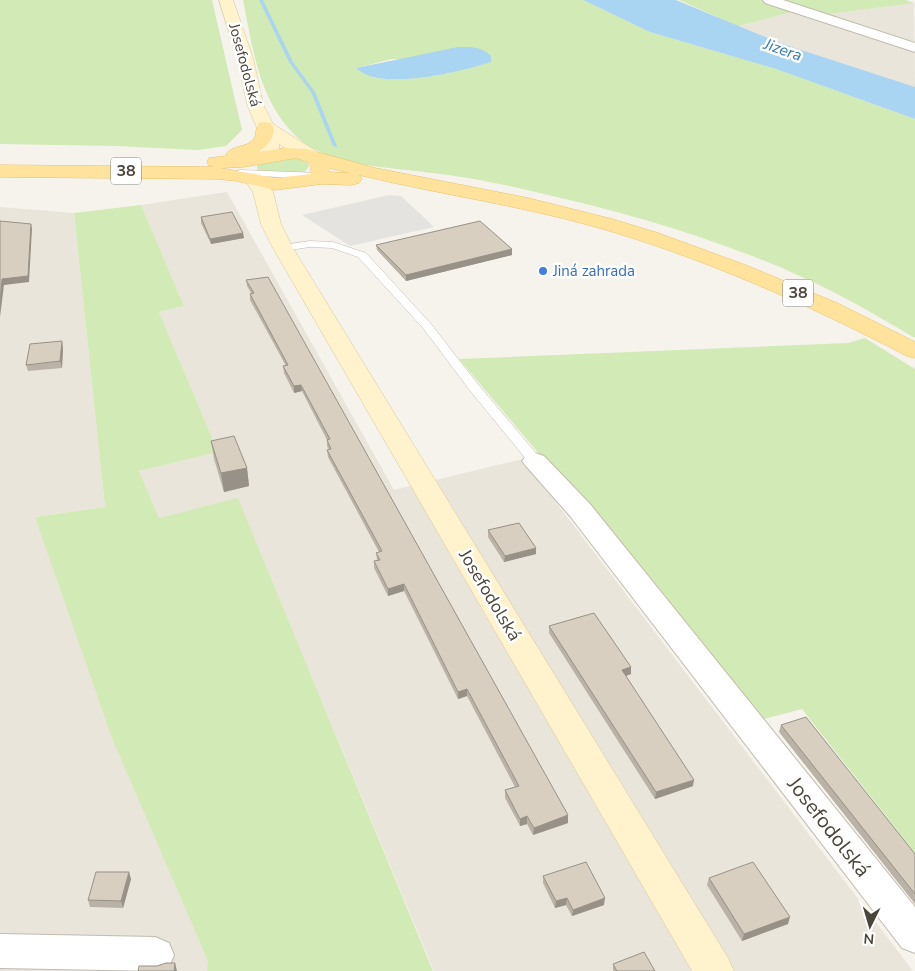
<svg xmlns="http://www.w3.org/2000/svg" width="915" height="971" font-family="'Nunito Sans',sans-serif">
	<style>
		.residential { fill: #eae5da }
		.green { fill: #d2eab5; fill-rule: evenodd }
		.parking { fill: #e5e3e0 }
		.water { fill: #a9d4f2 }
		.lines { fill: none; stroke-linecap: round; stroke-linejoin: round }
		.stream { fill: #a9d4f2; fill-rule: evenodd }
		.service-casing { stroke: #c2bbae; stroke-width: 1 }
		.minor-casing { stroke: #c2bbae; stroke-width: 2 }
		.secondary-casing { stroke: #d6c79b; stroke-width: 1 }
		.primary-casing { stroke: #e6c16a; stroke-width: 1 }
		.service { fill: #fff; fill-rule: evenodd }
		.minor { fill: #fff; fill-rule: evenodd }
		.secondary { fill: #fff3cd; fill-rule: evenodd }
		.primary { fill: #ffe39c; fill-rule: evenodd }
		.wall { fill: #bab2a6 }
		.shaded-wall { fill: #979187 }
		.building { fill: #d8cfc1; stroke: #979187 }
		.shop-dot { fill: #3f7fe0; stroke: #fff; stroke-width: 2 }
		.labels { text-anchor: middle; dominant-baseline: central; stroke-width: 5; stroke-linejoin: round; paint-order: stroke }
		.far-street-label { font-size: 15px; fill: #4b4439; stroke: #fff }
		.far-shop-label { font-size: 15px; fill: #366cbe; stroke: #fff; text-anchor: start }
		.far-water-label { font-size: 16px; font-style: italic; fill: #2e7ab2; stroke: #fff }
		.shield { fill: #fff; stroke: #817c74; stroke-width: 1 }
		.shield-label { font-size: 16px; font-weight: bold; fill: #4b4439 }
		.street-label { font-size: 18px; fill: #4b4439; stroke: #fff }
		.near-street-label { font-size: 21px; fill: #4b4439; stroke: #fff }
	</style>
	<rect width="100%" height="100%" fill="#f6f3ec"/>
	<path class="residential" d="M914,3L915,87L780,43L738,26L803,9L822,15Z
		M227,192L394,490L523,459L913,971H434L238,499L159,518L139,471L218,452L159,312L184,306L141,205Z
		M0,207L74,213L105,507L35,517L209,962L207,971H0Z"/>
	<path class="green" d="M0,0H212L242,130L226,146L198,150L116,146L0,144Z
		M243,0H583L650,32L776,69L915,119V338C891,324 866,309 841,296C745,246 637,215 531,191C499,183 465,177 432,173C392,167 336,167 303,142C260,108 253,50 243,0ZM392,59L490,62C462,72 379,92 356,68Z
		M679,0H906L914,3L822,15L803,9L738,26Z
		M293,157L308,163L309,166L305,172H257V165L260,162Z
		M141,205L184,306L159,312L218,452L139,471L159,518L238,498L433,971H207L208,961L112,738L35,517L105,507L74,213Z
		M865,338L915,369V853L802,709L753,722L584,507L459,359L848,343Z"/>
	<path class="parking" d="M389,195L401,196L434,227L350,246L302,215Z"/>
	<path class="water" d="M583,0H676L780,43L915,87V119L776,69L650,32Z
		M458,47C471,47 481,46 491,56V62C461,72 379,92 356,68Z"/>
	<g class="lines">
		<path class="stream" d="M259,0H263L293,62L315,92L337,146V147L333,146L311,92L289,62Z"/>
		<g class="service-casing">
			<path id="service" d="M240,170L319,173L324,176L319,179L237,175V171Z
				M310,241L333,242L366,253L431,324L476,382L540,458L542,461L540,464H530L468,388L423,328L358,257L332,248L310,247L283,251L278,248L283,245Z"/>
		</g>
		<g class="minor-casing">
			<path id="minor" d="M763,0H783L915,43V52L765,3Z
				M535,453L544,456L590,504L915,907V953L902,948L570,516L526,466L522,461L526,456Z
				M0,934L155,937L169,943L174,955L169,967L159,971L0,968Z"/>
		</g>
		<g class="secondary-casing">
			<path id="secondary" d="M219,0H233L253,58L263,104L273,124L319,153L321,157L319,161C304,165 291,151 279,144V149L272,160L265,162L258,160L256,156L261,149V138L247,104L237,58Z
				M254,173L261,175L273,192L281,224L293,248L728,958L734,971H692L273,248L261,224L253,192L244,179L247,175Z"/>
		</g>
		<g class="primary-casing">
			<path id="primary" d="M265,122L271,123C279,134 267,147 258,152L285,148L306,149L375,168L528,198L612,219L658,233L748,266L837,303L915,342V358L907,356C807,304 704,258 596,227C518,205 438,194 359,175L362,179L359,183L352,185L322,184L275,190L237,181L218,179L0,177V165L215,167L209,166L207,162L209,158L227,156L226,154C232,145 247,148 254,139C257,134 255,128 259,123ZM296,158L308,162L311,166V174L275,178L220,168L243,167ZM330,168L350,173L328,172Z"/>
		</g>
		<use href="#service" class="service"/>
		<use href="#minor" class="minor"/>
		<use href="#secondary" class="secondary"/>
		<use href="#primary" class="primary"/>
	</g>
	<path class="wall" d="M201,217L243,233L244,238L211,244L201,223Z
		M376,245L512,249V255L406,281L377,250Z
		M246,280L568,815V823L533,835L527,824L520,826L505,798V790L515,787L467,696L458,699L404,591L388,596L374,568V561L377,560L376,553L379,552L328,457L327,450H329L327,446V440L302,391L294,393L284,373L283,366H286L250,300V294L251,293L247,286Z
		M63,348L62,368L28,371L26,365Z
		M211,441L247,468L249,486L224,492L214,459Z
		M488,530L536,554L504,562L488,537Z
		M549,626L631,667V674L626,676L693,786L655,799L549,633Z
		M781,725L915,854V904L779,732Z
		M543,876L604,905L572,916L566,905L555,908L543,883Z
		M709,878L788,924L742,941L707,885Z
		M131,879L123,908L90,907L88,900Z
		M613,964L655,971H613Z"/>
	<path class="shaded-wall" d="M31,224L32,229L29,282L4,285L0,317V302L2,279Z
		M243,233L244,238L211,244L210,239Z
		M512,249V255L406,281V275Z
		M62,341L63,348L62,368L60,361Z
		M301,385L302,391L294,393V386Z
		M247,468L249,486L224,492L221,473Z
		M536,548V554L504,562L505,556Z
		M404,584V591L388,596V589Z
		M631,667V674L622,677V670Z
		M467,689V696L458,699V692Z
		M694,780L693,786L655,799L656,792Z
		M568,815V823L533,835L534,828Z
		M527,816V824L520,826V819Z
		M129,872L131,879L123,908L121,901Z
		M567,898L566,905L555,908L556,901Z
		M605,898L604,905L572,916L573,910Z
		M790,917L788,924L742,941L744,934Z
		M175,963L177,971H174Z"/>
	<path class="building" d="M232,212L243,233L210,239L201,217Z
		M0,221L31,224L28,276L2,279L0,302Z
		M480,221L512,249L406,275L376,245Z
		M268,277L568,815L534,828L527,816L520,819L505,790L519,786L467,689L458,692L404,584L388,589L374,561L380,560L376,553L382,551L327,450L331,449L327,440L330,439L301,385L294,386L283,366L288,365L250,294L254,293L246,280Z
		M62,341L60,361L26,365L30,344Z
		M234,436L247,468L221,473L211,441Z
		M519,523L536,548L505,556L488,530Z
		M594,613L631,667L622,670L694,780L656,792L549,626Z
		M806,717L915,854V894L781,725Z
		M586,862L605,898L573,910L567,898L556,901L543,876Z
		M753,862L790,917L744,934L709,878Z
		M96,872H129L121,901L88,900Z
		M644,952L655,971H617L613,964Z
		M166,963H175L174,971H138L139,966H157Z"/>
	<circle class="shop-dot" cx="543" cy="271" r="5"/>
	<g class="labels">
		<g class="far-street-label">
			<text transform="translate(245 65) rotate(75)">Josefodolská</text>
		</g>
		<g class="far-shop-label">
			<text x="553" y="271">Jiná zahrada</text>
		</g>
		<g class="far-water-label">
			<text transform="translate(783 50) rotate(19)">Jizera</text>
		</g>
		<g class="shield">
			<rect x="111" y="157.5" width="30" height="27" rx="4"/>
			<rect x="783" y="279.5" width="30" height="27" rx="4"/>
		</g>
		<g class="shield-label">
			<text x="126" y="171">38</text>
			<text x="798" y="293">38</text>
		</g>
		<g class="street-label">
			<text transform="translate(490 595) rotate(59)">Josefodolská</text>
		</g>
		<g class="near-street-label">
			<text transform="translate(829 827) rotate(52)">Josefodolská</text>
		</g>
	</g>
	<g transform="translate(870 926) rotate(185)" stroke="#ffffff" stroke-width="4" paint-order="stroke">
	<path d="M0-4L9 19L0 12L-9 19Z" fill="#4b4439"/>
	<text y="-8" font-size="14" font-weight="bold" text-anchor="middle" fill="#4b4439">N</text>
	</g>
</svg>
